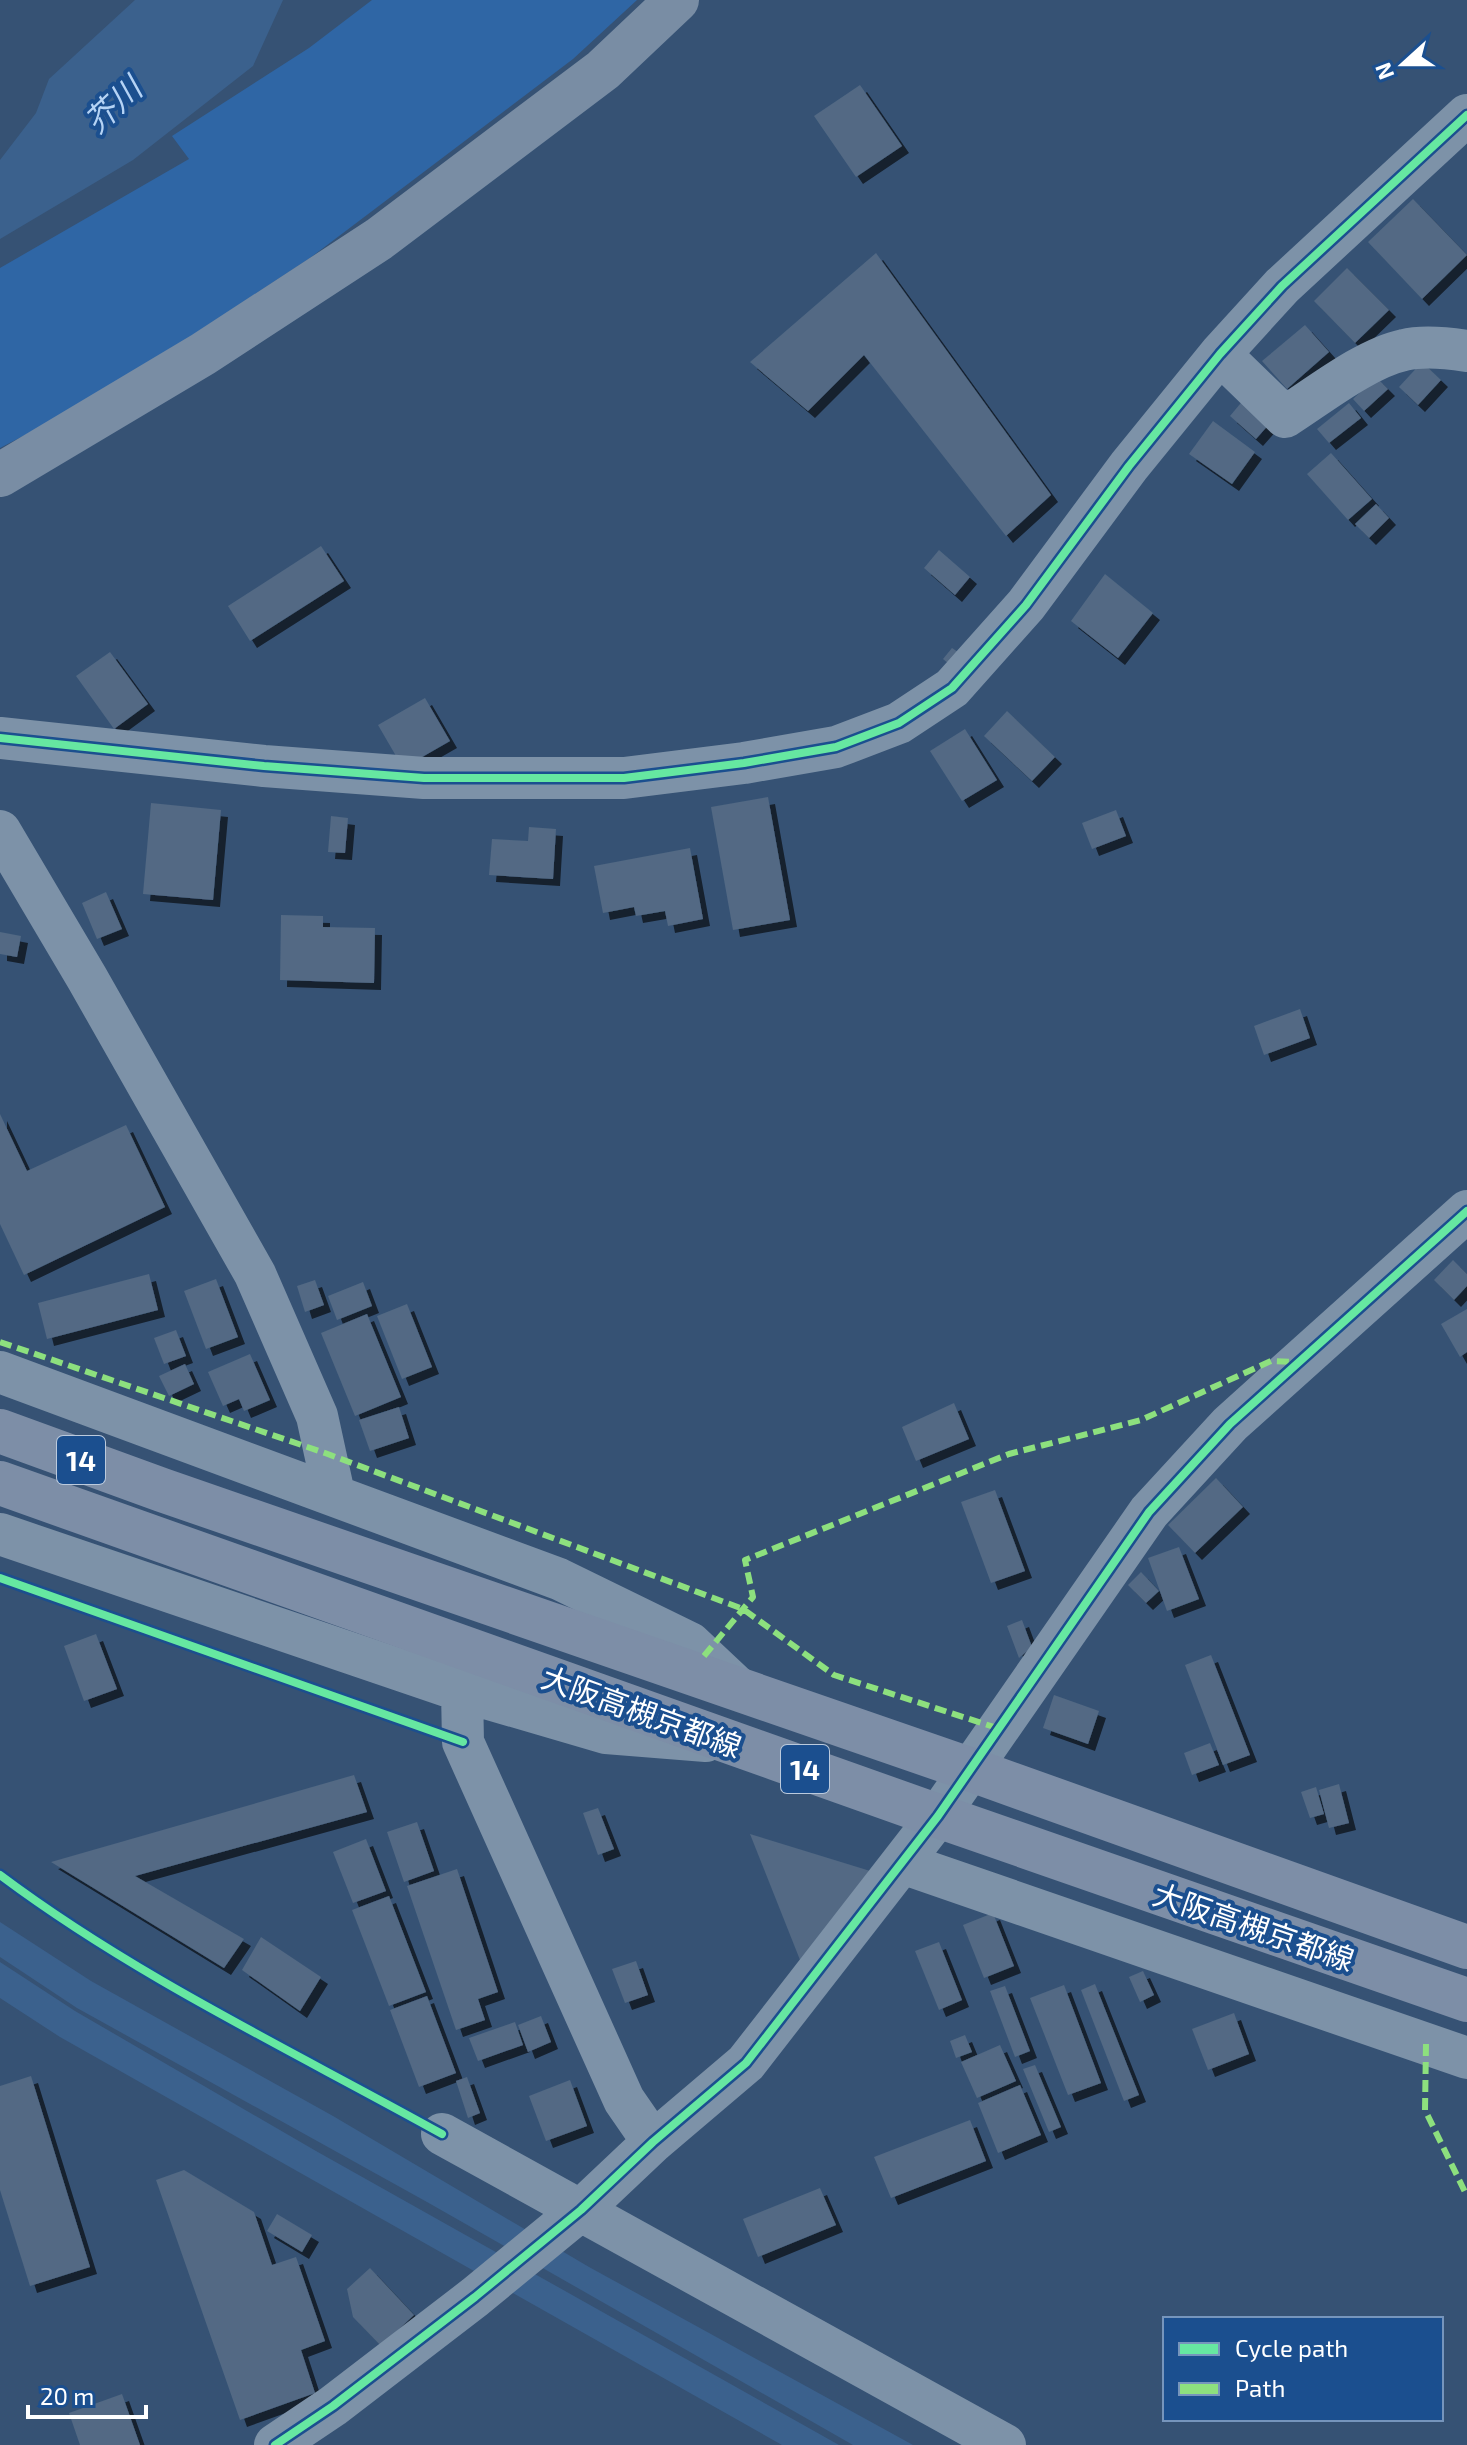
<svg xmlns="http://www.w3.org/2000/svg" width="1467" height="2445" font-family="'Exo 2','Noto Sans JP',sans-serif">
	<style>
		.grass { fill: #2f66a5 }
		.water { fill: #3b618d }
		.building { fill: #526984; filter: url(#shadow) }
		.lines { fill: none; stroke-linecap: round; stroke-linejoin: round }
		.street { stroke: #7d92a8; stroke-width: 42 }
		.secondary { stroke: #798da4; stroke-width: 44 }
		.primary { stroke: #7d8ea7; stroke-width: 44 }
		.quiet { stroke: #8de07e; stroke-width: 6; stroke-dasharray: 12 6; stroke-linecap: butt }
		.cycleway-casing { stroke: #1b4f8f; stroke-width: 13 }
		.cycleway { stroke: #66e7a1; stroke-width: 8 }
		.labels { text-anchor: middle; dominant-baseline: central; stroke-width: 8; stroke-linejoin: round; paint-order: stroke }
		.shield { fill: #1b4f8f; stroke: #bbcadd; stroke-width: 2 }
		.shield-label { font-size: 28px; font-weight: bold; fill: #fff }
		.street-label { font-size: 30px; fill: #fff; stroke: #1b4f8f }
		.water-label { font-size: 32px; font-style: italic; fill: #b5d3f5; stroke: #1b4f8f }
	</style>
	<defs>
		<filter id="shadow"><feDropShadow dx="7" dy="7" stdDeviation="0" flood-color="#0009"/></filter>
	</defs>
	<rect width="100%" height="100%" fill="#365274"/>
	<path class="grass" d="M372,0H637L573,59L310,258L100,396L0,448V268L189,159L172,136L309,48Z"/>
	<path class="water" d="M135,0H283L253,66L133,160L0,239V160L36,113L49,79Z
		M0,1922L91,1981L333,2116L589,2267L913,2445H853L427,2202L77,2008L0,1957Z
		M0,1962L75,2011L316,2151L839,2445H782L60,2037L0,1998Z"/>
	<path class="building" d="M860,85L902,146L856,177L814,116Z
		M1413,199L1467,255L1422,299L1368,242Z
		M876,253L1051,495L1006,536L864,355L808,411L750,362Z
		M1347,268L1389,310L1355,343L1314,301Z
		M1305,325L1329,352L1287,389L1262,361Z
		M1422,362L1441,380L1418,405L1399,387Z
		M1376,377L1388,389L1364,411L1353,399Z
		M1245,398L1271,422L1256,439L1230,416Z
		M1349,403L1361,418L1329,443L1317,429Z
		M1213,421L1255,452L1232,484L1189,454Z
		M1331,453L1372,499L1348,520L1307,474Z
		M1376,504L1389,518L1369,538L1355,524Z
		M321,546L344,581L250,641L228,606Z
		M939,550L970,577L955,595L924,568Z
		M1105,574L1153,613L1118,658L1071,621Z
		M952,648L958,652L949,664L943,659Z
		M110,652L148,704L114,729L76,676Z
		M425,698L450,741L403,768L378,725Z
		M1007,711L1055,757L1032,781L984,736Z
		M965,729L997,780L962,801L930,751Z
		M768,797L790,920L733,930L711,807Z
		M151,803L221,810L213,900L143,894Z
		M1116,810L1126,836L1092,849L1082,823Z
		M331,816L348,818L345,853L328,852Z
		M529,827L556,829L553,879L489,875L492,839L528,841Z
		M690,848L703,919L668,926L665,911L636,916L634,907L603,913L594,866Z
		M106,892L122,929L97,939L82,903Z
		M281,915L323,916V927L375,928L374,983L280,980Z
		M0,932L21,936L17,957L0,954Z
		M1300,1009L1310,1038L1264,1055L1254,1026Z
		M0,1114L27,1171L126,1125L165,1207L24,1275L0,1224Z
		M1453,1260L1467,1274V1286L1454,1300L1434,1280Z
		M149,1274L158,1310L47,1339L38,1303Z
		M216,1279L238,1337L206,1349L184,1291Z
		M315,1280L324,1305L305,1312L297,1286Z
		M363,1282L372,1306L337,1320L328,1296Z
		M407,1304L432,1367L402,1379L377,1316Z
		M1467,1309V1352L1460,1357L1441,1324Z
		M367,1314L401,1397L355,1416L321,1333Z
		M176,1330L186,1356L164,1364L154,1338Z
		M250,1354L270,1400L244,1411L239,1399L223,1406L208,1372Z
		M185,1364L194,1384L169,1396L159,1376Z
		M954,1403L969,1439L916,1461L902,1427Z
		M399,1407L409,1438L370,1451L359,1420Z
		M1216,1478L1243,1507L1195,1553L1168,1525Z
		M995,1490L1025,1571L991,1583L961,1502Z
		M1179,1547L1199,1599L1167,1611L1148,1558Z
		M1141,1572L1159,1591L1146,1603L1128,1585Z
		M1022,1620L1032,1647L1019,1658L1007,1626Z
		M96,1634L117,1689L84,1701L64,1646Z
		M1211,1655L1250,1755L1223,1765L1185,1665Z
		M1054,1695L1099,1711L1088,1744L1043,1728Z
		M1210,1743L1219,1765L1192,1775L1184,1753Z
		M354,1775L367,1812L135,1876L244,1939L224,1968L51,1862Z
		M1339,1784L1349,1823L1329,1828L1319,1790Z
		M1316,1787L1324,1814L1310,1818L1301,1792Z
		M598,1808L614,1849L598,1855L583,1813Z
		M417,1822L434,1871L404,1882L387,1832Z
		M750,1834L880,1874L804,1970Z
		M366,1839L386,1891L353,1903L333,1852Z
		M457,1869L498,1992L478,1999L485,2020L456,2030L407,1886Z
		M389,1896L426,1992L389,2006L352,1910Z
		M993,1913L1014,1966L984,1978L963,1925Z
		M261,1937L321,1977L300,2011L242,1970Z
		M939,1942L962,2000L939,2010L915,1951Z
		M636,1961L648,1995L625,2003L612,1969Z
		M1143,1971L1154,1995L1140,2002L1129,1977Z
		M1095,1984L1139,2095L1124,2101L1081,1990Z
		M1064,1985L1101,2083L1068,2095L1030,1998Z
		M1005,1986L1030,2051L1015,2057L990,1991Z
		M427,1996L456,2073L419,2087L390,2010Z
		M1234,2013L1249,2054L1208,2070L1192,2029Z
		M541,2016L551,2042L528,2052L518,2025Z
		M515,2022L523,2045L478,2061L469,2038Z
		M965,2035L972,2052L956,2058L950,2041Z
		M1000,2045L1016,2081L977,2098L961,2062Z
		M1035,2065L1061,2127L1049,2132L1023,2069Z
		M31,2076L90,2267L30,2286L0,2190V2086Z
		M467,2077L480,2113L468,2118L456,2081Z
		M570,2080L587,2126L546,2141L529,2096Z
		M1020,2085L1041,2135L998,2153L978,2103Z
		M970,2120L986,2161L891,2198L874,2157Z
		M184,2170L254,2212L272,2265L296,2257L325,2341L301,2350L315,2393L240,2420L156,2180Z
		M820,2188L836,2225L758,2257L743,2219Z
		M277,2214L312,2235L302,2252L267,2231Z
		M370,2268L414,2315L381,2346L353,2317L347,2289Z
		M122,2394L140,2445H80L69,2413Z"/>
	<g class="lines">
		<path class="street" d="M1220,354L1285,417C1318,396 1366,358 1404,350C1424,345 1448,348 1467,351
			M0,738L264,766L424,778H624L744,763L836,747L899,723L952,688L1026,605L1129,466L1220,354L1282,286L1467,115
			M0,831L87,978L255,1274L317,1416L334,1494
			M0,1372L559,1579L690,1643L739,1689
			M0,1534L462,1691L606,1733L706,1741
			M462,1691L463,1742L624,2100L653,2142
			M902,1863L1467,2058
			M442,2134L1005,2445
			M275,2445L333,2406L475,2297L581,2210L653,2142L746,2063L938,1816L1149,1512L1230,1424L1467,1211"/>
		<path class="secondary" d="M0,475L203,354L379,239L603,70L677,0"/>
		<path class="primary" d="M0,1431L162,1490L969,1769L1467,1947
			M0,1483L938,1816L1467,2000"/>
		<path class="quiet" d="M0,1342L325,1453L743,1609L834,1675L1000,1729
			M704,1656L753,1597L745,1560L1009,1454L1141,1420L1271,1361L1297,1362
			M1426,2044L1425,2110L1467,2196"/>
		<g class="cycleway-casing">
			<path id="cycleway" d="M0,738L264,766L424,778H624L744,763L836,747L899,723L952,688L1026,605L1129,466L1220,354L1282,286L1467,115
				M0,1578L463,1742
				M0,1875C136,1977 293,2051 442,2134
				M275,2445L333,2406L475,2297L581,2210L653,2142L746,2063L938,1816L1149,1512L1230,1424L1467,1211"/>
		</g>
		<use href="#cycleway" class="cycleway"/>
	</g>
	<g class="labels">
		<g class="shield">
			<rect x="57" y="1436" width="48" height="48" rx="6"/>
			<rect x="781" y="1745" width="48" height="48" rx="6"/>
		</g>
		<g class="shield-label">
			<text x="81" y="1460">14</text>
			<text x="805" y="1769">14</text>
		</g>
		<g class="street-label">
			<text transform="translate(642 1711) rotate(20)">大阪高槻京都線</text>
			<text transform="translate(1254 1926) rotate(19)">大阪高槻京都線</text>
		</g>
		<g class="water-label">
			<text transform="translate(112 104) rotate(-43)">芥川</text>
		</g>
	</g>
	<rect x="1163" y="2317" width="280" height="104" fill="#1b4f8f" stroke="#7695bc" stroke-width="2"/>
	<rect x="1179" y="2343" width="40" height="12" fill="#66e7a1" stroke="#7695bc" stroke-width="2"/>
	<text x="1235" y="2357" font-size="24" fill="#ffffff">Cycle path</text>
	<rect x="1179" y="2383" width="40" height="12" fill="#8de07e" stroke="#7695bc" stroke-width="2"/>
	<text x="1235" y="2397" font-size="24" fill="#ffffff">Path</text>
	<g transform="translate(1403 64) rotate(249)" stroke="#1b4f8f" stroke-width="6" paint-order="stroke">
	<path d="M0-6L14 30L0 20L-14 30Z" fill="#ffffff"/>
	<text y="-12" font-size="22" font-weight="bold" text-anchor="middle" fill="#ffffff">N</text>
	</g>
	<path d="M28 2405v12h118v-12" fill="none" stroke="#ffffff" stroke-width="4"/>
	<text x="40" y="2405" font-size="24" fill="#ffffff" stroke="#1b4f8f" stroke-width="6" paint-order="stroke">20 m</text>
</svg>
